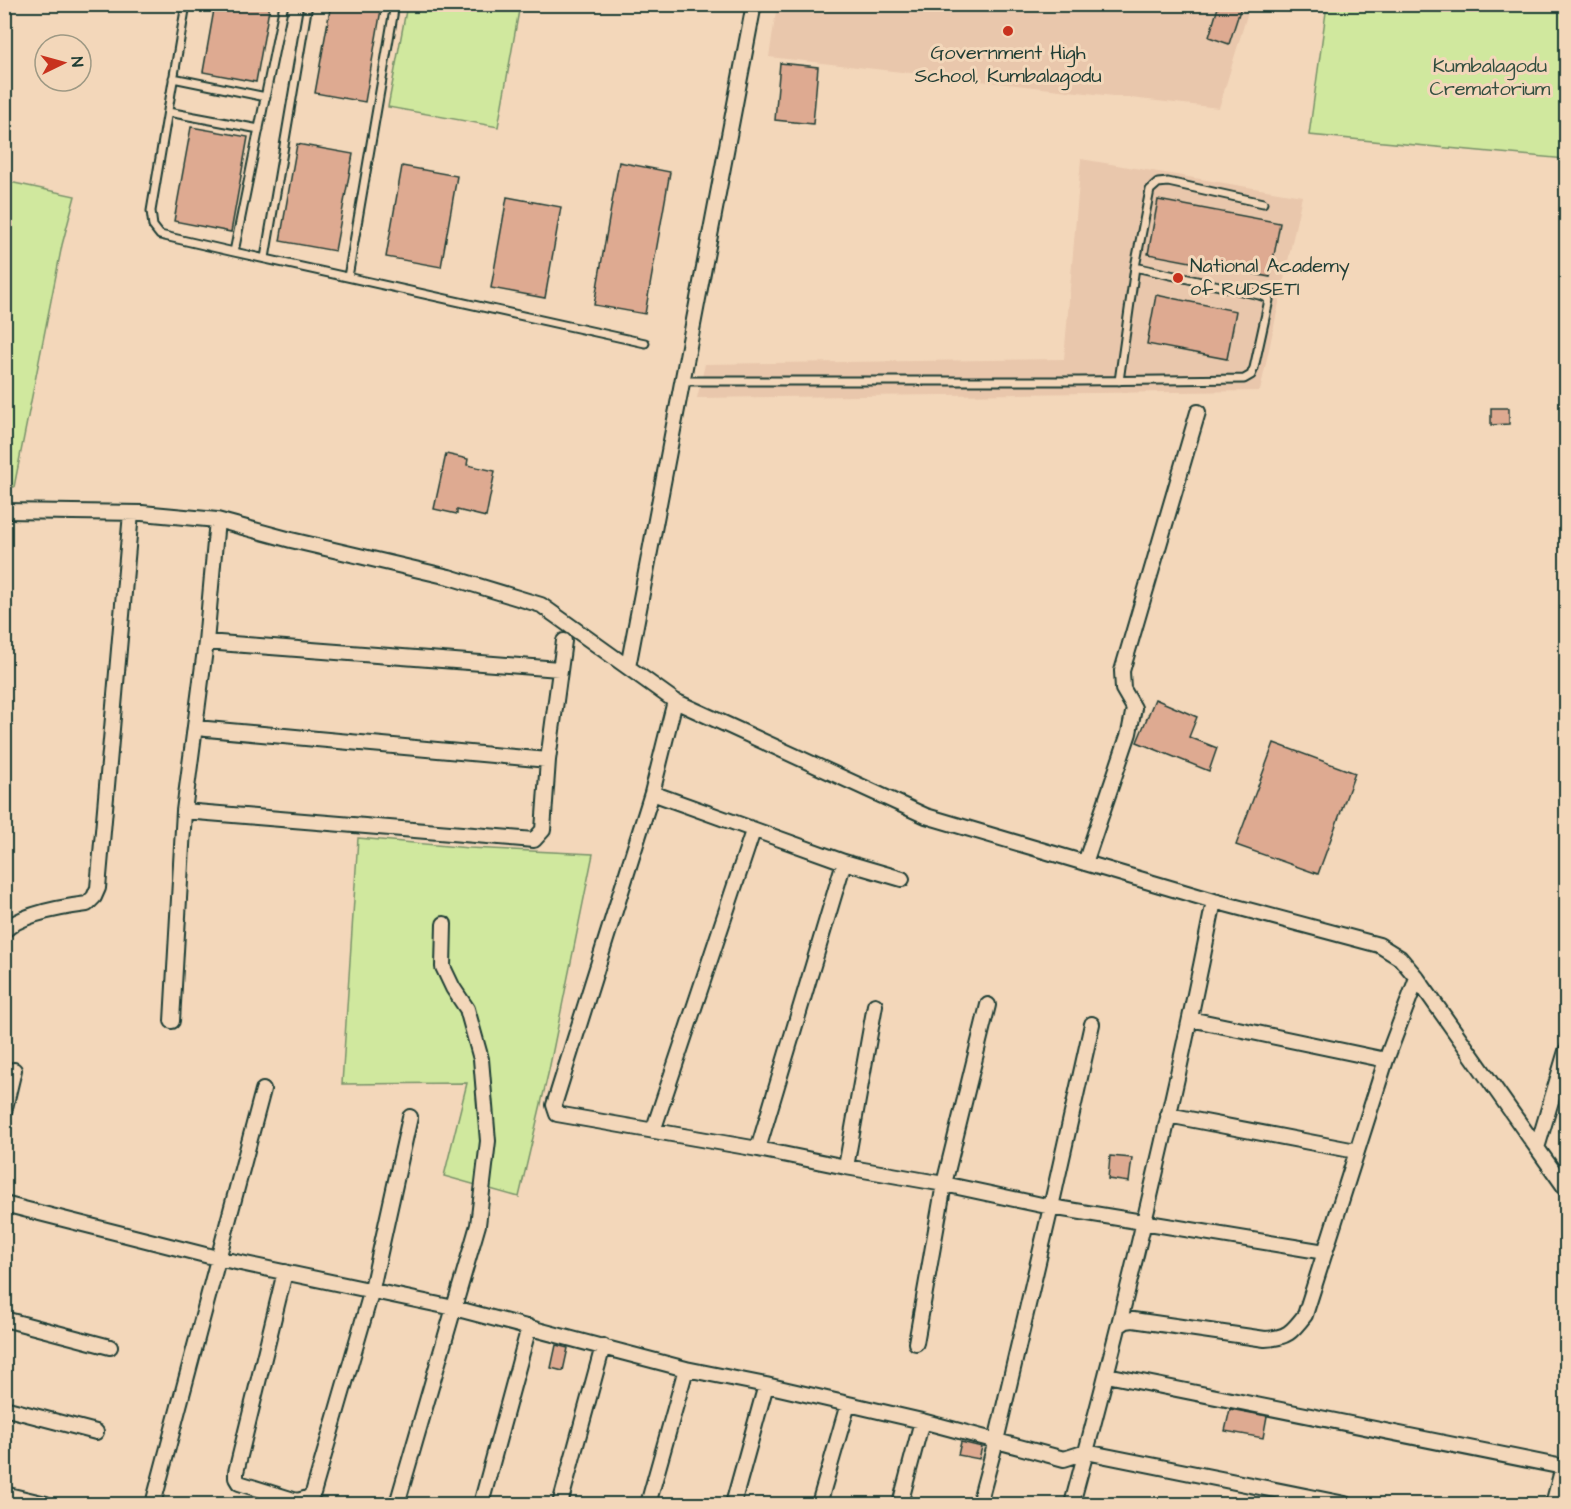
<svg xmlns="http://www.w3.org/2000/svg" width="1571" height="1509" font-family="'Architects Daughter',sans-serif">
	<style>
		.built { fill: #e9c7ac }
		.green { fill: #d0e89e; stroke: #789269; stroke-width: 1.5 }
		.building { fill: #deaa91; stroke: #1f3d34; stroke-width: 1.5 }
		.lines { fill: none; stroke-linecap: round; stroke-linejoin: round }
		.service-casing { stroke: #1f3d34; stroke-width: 11 }
		.minor-casing { stroke: #1f3d34; stroke-width: 18 }
		.service { stroke: #f3d7ba; stroke-width: 7 }
		.minor { stroke: #f3d7ba; stroke-width: 14 }
		.poi-dot { fill: #c8321e; stroke: #f3d7ba; stroke-width: 2 }
		.labels { text-anchor: middle; dominant-baseline: central; stroke-width: 6; stroke-linejoin: round; paint-order: stroke }
		.poi-label { font-size: 20px; fill: #1f3d34; stroke: #f3d7ba }
		.park-label { font-size: 20px; fill: #314e3f; stroke: #f3d7ba }
	</style>
	<rect width="100%" height="100%" fill="#f3d7ba"/>
	<filter id="ink" filterUnits="userSpaceOnUse"><feTurbulence type="fractalNoise" baseFrequency=".0167" numOctaves="2"/><feDisplacementMap in="SourceGraphic" scale="12" xChannelSelector="R" yChannelSelector="G"/><feConvolveMatrix kernelMatrix="1 2 1 2 8 2 1 2 1" color-interpolation-filters="sRGB"/></filter>
	<g filter="url(#ink)">
		<path class="built" d="M777,5H1250L1219,108L769,57Z
			M1081,159L1302,196L1260,391L697,398L705,364L1064,359Z"/>
		<path class="green" d="M407,5H520L498,127L388,107Z
			M1327,5H1566V159L1309,135Z
			M5,181L75,196L62,245L14,487H4Z
			M358,838L469,848L593,854L549,1070L519,1197L444,1176L467,1083L342,1084Z"/>
		<path class="building" d="M215,4H270L256,82L203,72Z
			M331,4H382L365,102L315,93Z
			M1219,4H1242L1229,44L1209,37Z
			M780,63L818,67L813,124L775,120Z
			M191,127L248,137L231,232L174,221Z
			M297,144L353,154L335,251L280,241Z
			M619,162L670,172L645,314L594,305Z
			M402,166L457,176L441,267L386,257Z
			M507,197L561,207L545,298L491,288Z
			M1158,200L1280,223L1270,277L1148,254Z
			M1156,295L1236,311L1227,359L1147,344Z
			M1491,408H1509V424L1491,425Z
			M446,454L468,459L467,465L495,471L486,517L457,510V514L434,509Z
			M1155,699L1197,717L1189,737L1217,748L1209,771L1137,742Z
			M1274,743L1355,773L1318,874L1236,845Z
			M1110,1156L1132,1158L1129,1182L1108,1179Z
			M556,1345L568,1348L563,1371L551,1368Z
			M1230,1409L1267,1416L1263,1438L1225,1431Z
			M961,1442L982,1447L979,1459L958,1455Z"/>
		<g class="lines">
			<g class="service-casing">
				<path id="service" d="M186,4L151,211L153,226L160,235L234,252L284,4
					M173,78L266,97
					M168,112L259,129
					M234,252L645,343
					M265,258L308,4
					M1135,267L1150,190L1158,183L1168,182L1263,203
					M348,277L395,4
					M683,381H1079L1244,379L1251,375L1254,368L1269,300L1265,297L1259,295L1135,267L1119,381"/>
			</g>
			<g class="minor-casing">
				<path id="minor" d="M4,511L142,513L217,520L291,540L449,577L541,605L675,701L926,816L1214,901L1379,945L1400,958L1417,978L1566,1189
					M217,520L206,642L184,811L534,840L543,830L548,760L564,641
					M206,642L559,669
					M628,667L754,4
					M675,701L652,793L554,1105L557,1114L758,1149L846,1167L944,1184L1051,1207L1092,1024
					M196,728L548,760
					M652,793L844,862L902,879
					M1085,863L1129,733L1134,708L1123,689L1122,671L1198,412
					M4,931C21,914 63,907 87,904L94,897L98,888L131,513
					M1190,1019L1386,1060
					M172,1021L184,811
					M4,1112L14,1070
					M1168,1115L1356,1151
					M653,1131L753,831
					M1537,1148L1566,1051
					M758,1149L844,862
					M846,1167L875,1005
					M4,1204L217,1258L454,1308L686,1369L766,1385L922,1421L1064,1459L1086,1452L1345,1504
					M285,1272L236,1472V1478L239,1483L297,1501L308,1498L313,1493L371,1293L410,1117
					M4,1319L110,1347
					M1120,1325L1126,1321L1133,1320L1265,1339C1287,1338 1292,1332 1305,1315L1386,1060L1417,978
					M916,1343L944,1184L988,1005
					M1107,1375L1563,1467L1553,1504
					M4,1408L96,1432
					M4,1494L46,1504
					M153,1504L263,1090
					M397,1504L478,1225L488,1141L481,1059L467,1009L453,988L443,967L444,924
					M481,1504L529,1327
					M560,1504L603,1346
					M648,1504L686,1369
					M733,1504L766,1385
					M819,1504L848,1404
					M900,1504L922,1421
					M979,1504L996,1441L1051,1207L1325,1252
					M1072,1504C1126,1305 1174,1104 1214,901"/>
			</g>
			<use href="#service" class="service"/>
			<use href="#minor" class="minor"/>
		</g>
	</g>
	<g class="poi-dot">
		<circle cx="1008" cy="31" r="6"/>
		<circle cx="1178" cy="278" r="6"/>
	</g>
	<g class="labels">
		<g class="poi-label">
			<text x="1008" y="53">Government High<tspan x="1008" dy="23">School, Kumbalagodu</tspan></text>
			<text x="1190" y="266" text-anchor="start">National Academy<tspan x="1190" dy="23">of RUDSETI</tspan></text>
		</g>
		<g class="park-label">
			<text x="1490" y="66">Kumbalagodu<tspan x="1490" dy="23">Crematorium</tspan></text>
		</g>
	</g>
	<rect width="1571" height="1509" fill="none" stroke="#f3d7ba" stroke-width="24"/>
	<rect x="12" y="12" width="1547" height="1485" fill="none" stroke="#1f3d34" stroke-width="2" filter="url(#ink)"/>
	<g transform="translate(63 63) rotate(85)"><circle r="28" fill="#f3d7ba" stroke="#9e9984" stroke-width="1.5"/>
	<path d="M0-4.5L10 22L0 15L-10 22Z" fill="#c8321e"/>
	<text y="-9" font-size="16" font-weight="bold" text-anchor="middle" fill="#1f3d34">N</text>
	</g>
</svg>
